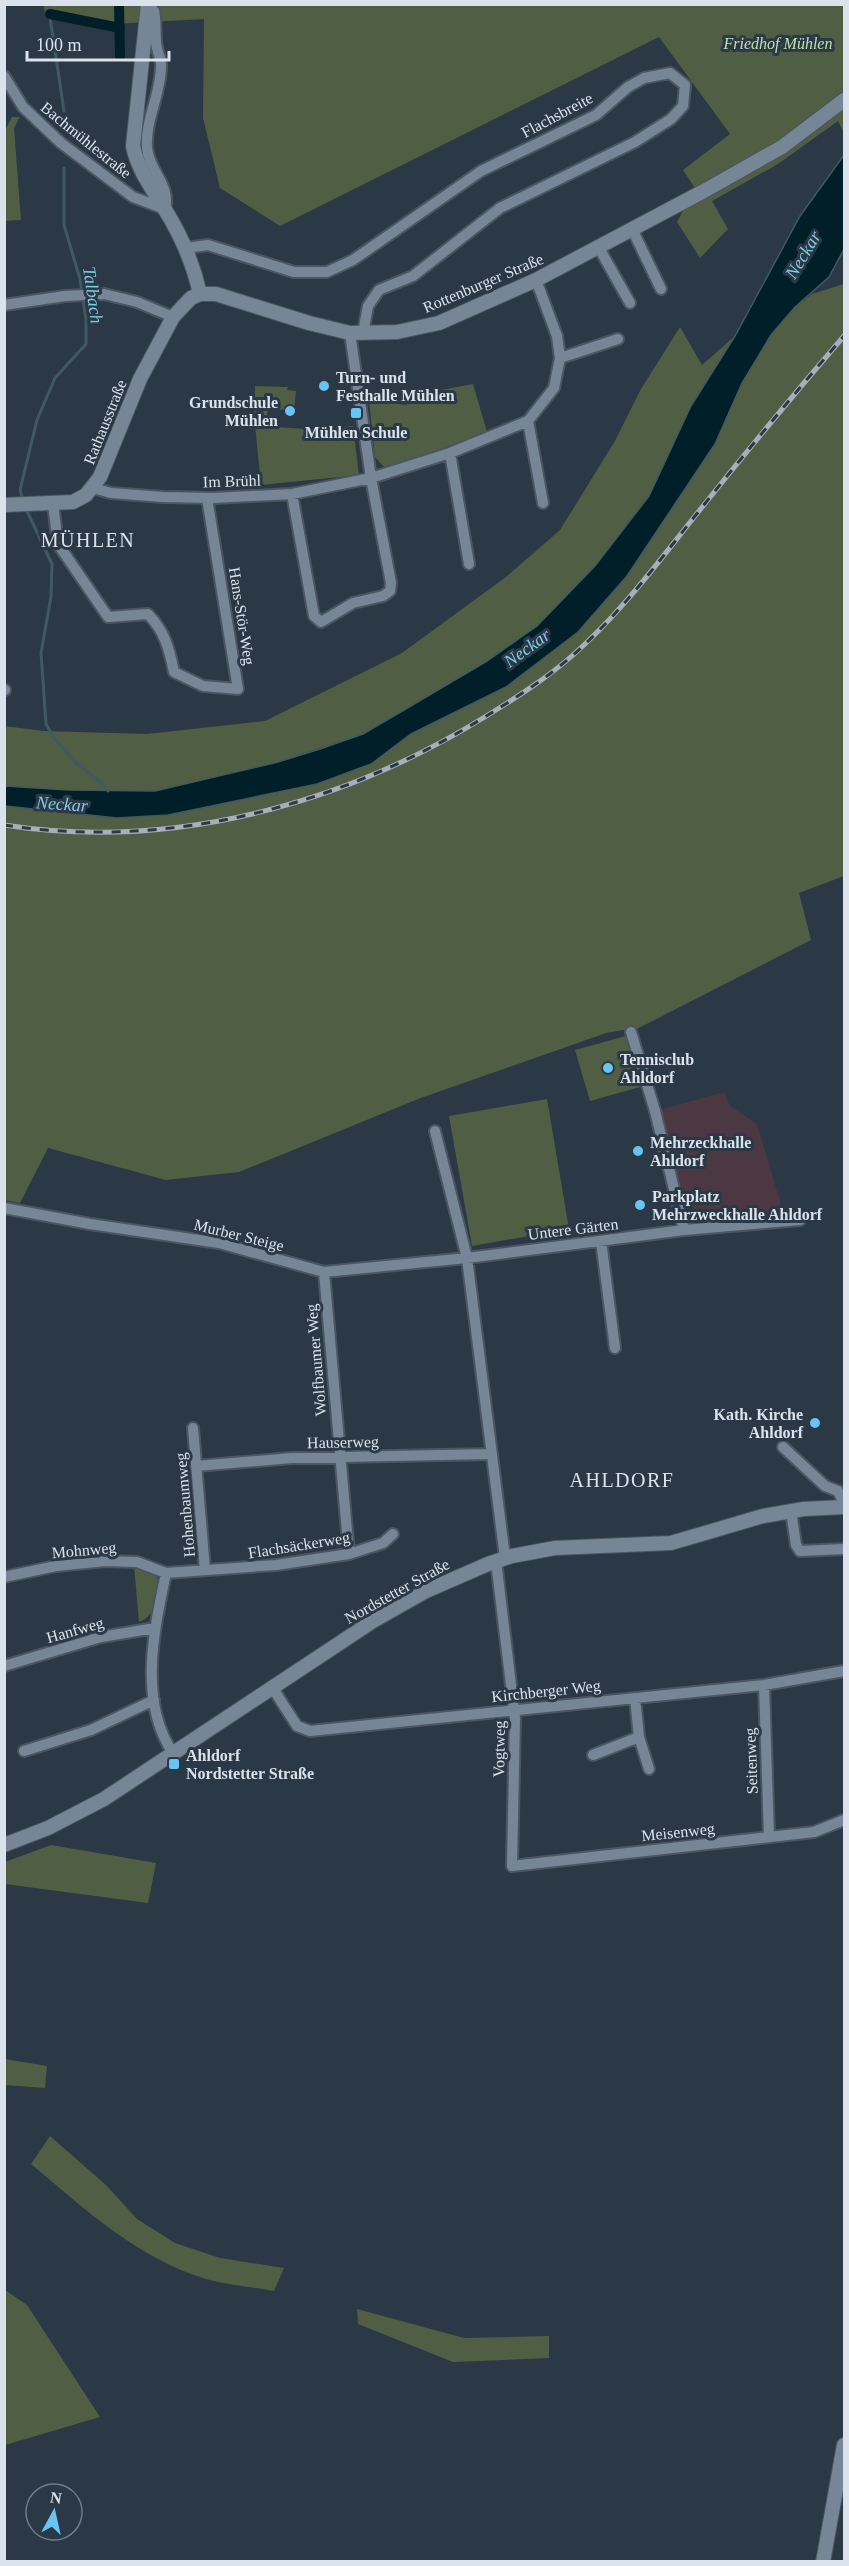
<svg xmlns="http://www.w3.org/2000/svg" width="849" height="2566" font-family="'Times New Roman',serif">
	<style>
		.industrial { fill: #4b3842 }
		.green { fill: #505f44 }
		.water { fill: #001f28; stroke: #415a62; stroke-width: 1.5 }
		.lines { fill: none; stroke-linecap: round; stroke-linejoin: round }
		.stream { stroke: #415a62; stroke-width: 3 }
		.canal { stroke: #001f28; stroke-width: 10 }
		.street-casing { stroke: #4b5661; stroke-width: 14 }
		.secondary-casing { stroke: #4b5661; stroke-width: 16 }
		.street { stroke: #778697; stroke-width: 10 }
		.secondary { stroke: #778697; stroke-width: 14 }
		.rail-casing { stroke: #a6afba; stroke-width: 5 }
		.rail { stroke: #2b3846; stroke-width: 3; stroke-dasharray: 9; stroke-linecap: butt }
		.poi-dot { fill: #68c4f0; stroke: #2b3846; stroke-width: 2 }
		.labels { text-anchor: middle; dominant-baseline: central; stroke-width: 6; stroke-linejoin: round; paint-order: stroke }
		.park-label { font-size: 16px; font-style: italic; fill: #c0e0a8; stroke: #2b3846 }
		.street-label { font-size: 16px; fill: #dae2eb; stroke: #2b3846 }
		.poi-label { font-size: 16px; font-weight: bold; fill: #dae2eb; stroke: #2b3846; text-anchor: start }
		.water-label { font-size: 18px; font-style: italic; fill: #80cce4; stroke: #2b3846 }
		.quarter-label { font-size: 20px; letter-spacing: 1.5px; fill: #dae2eb; stroke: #2b3846 }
	</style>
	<rect width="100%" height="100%" fill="#2b3846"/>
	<path class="industrial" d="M724,1092L730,1106L757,1124L786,1221L684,1230L655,1111Z"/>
	<path class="green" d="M44,5H844V133L838,121L778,164L712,201L728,229L700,258L677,222L695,188L683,170L730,134L659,37L280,226L220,188L203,118L204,19L113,24L45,15Z
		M12,117H20L14,128L21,220L5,221V130Z
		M844,284V876L799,893L811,940L631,1032L623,1030L606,1033L418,1099L239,1172L166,1180L48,1148L20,1203L4,1200V806L117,818L168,815L317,784L371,764L411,734L506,687L578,632L627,576L715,444L742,383L771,335L795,307L812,294Z
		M680,327L702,365L735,336L691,406L649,496L595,566L537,626L487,661L363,734L278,762L155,791L68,790L5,786L4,726L44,731L147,734L265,721L402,653L506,577L560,530L615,441L641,389Z
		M473,384L487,432L393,466H383L375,457L369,400L406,405L429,387L441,390Z
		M255,386L288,387L287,390L296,391L294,411L268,408L266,426L316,430L353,426L359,475L261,485L254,415Z
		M626,1036L640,1087L590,1101L575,1050Z
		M547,1099L569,1229L472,1246L449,1116Z
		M134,1565L156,1574C162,1589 156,1617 139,1622Z
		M51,1845L156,1863L148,1903L5,1884V1862Z
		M5,2059L47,2066L45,2088L5,2085Z
		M50,2136L106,2185L137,2219L175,2243L220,2258L284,2268L274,2291C252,2287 228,2285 206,2279C137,2258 85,2209 31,2164Z
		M5,2290L27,2305L100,2417L5,2445Z
		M357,2309L464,2338L549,2336V2358L453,2362L358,2324Z"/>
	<path class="water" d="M844,155V249L829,277L795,307L771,335L742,383L715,444L627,576L578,632L506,687L411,734L371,764L317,784L168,815L117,818L5,806V786L68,790L155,791L278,762L320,749L363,734L404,710L487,661L537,626L595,566L649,496L691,406L735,336L800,216Z"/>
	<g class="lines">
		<path class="stream" d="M48,4L64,111
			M23,500L20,490L37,420L55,378L86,344V320L80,279L64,225V168
			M26,509L52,564L51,597L41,653L46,724L54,738L76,763L104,785L108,791"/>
		<path class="canal" d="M119,4L120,56
			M50,14L120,28"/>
		<g class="street-casing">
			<path id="street" d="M4,76L23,107L61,143L133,197L165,209C171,185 149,171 147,148C145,120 161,94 161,66C162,60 158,54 157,48C154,36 157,23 154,11L148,7
				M632,229L661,289
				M186,248L208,245L294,272H327L353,260L481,171L596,115L628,87L644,78L670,73L685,85L683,106L671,119L635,142L500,208L413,276L379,290L368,306L363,333
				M599,248L630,303
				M4,305L65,296L104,294L137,302L173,317
				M560,358L618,339
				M528,421L543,503
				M450,453L469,564
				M93,488L111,493L163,497L214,498L292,494L371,478L450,453L528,421L554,388L560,358L557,336L536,280
				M292,494L314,616L321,622L353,603L383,596L390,591L391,583L371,478L350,333
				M53,504L58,544L108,617L148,614C165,632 169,648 174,672L203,686L238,689L207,498
				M4,690H5
				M631,1032L655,1111L684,1230
				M435,1131L467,1258L505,1558
				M4,1208L90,1224L219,1243L324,1272L467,1258L684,1230L800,1220
				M601,1241L615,1348
				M324,1272L349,1554
				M193,1428L205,1570
				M783,1447L825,1486L838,1491L844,1503
				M196,1466L292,1458L491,1454
				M791,1511L796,1545L800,1551L844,1549
				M496,1561L515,1718L512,1866L814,1832L844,1820
				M166,1573C154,1630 138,1701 173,1753
				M4,1577L56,1566L105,1561L137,1562L166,1573L276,1565L349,1554L383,1543L393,1534
				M4,1666L101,1637L155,1628
				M764,1685L769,1836
				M272,1687L297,1726L310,1731L764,1685L844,1671
				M635,1698L639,1737L649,1769
				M24,1751L91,1730L154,1700
				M593,1755L639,1737"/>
		</g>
		<g class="secondary-casing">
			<path id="secondary" d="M148,4L133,146C138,170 151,187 164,208C181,235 193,262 200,294
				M4,505L73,502L86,495L100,477L140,379L173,317L191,298L200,294H216L309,323L350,333L397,332L439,323L536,280L704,191L782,147L844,100
				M4,1845L48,1828L104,1799L373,1621L426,1591L488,1564L512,1556L555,1548L671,1543L763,1516L804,1509L844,1507
				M823,2562L844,2445"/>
		</g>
		<use href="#street" class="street"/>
		<use href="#secondary" class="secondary"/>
		<g class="rail-casing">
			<path id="rail" d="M4,825C173,851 345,804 488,715C517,697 547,678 573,655C621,613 659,561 699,511C746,452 794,394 844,336"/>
		</g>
		<use href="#rail" class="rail"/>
	</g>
	<g class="poi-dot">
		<circle cx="324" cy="386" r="6"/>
		<circle cx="290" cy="411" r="6"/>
		<rect x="350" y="407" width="12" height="12" rx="3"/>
		<circle cx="608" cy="1068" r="6"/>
		<circle cx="638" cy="1151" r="6"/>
		<circle cx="640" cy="1205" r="6"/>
		<circle cx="815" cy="1423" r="6"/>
		<rect x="168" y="1758" width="12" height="12" rx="3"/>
	</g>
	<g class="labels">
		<g class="park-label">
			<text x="778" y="43">Friedhof Mühlen</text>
		</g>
		<g class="street-label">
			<text transform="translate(557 115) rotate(-28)">Flachsbreite</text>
			<text transform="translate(86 140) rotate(39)">Bachmühlestraße</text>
			<text transform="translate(483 283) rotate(-23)">Rottenburger Straße</text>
			<text transform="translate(105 422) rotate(-68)">Rathausstraße</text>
			<text transform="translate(232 481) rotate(-2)">Im Brühl</text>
			<text transform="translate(242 616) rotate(81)">Hans-Stör-Weg</text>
			<text transform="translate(573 1229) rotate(-7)">Untere Gärten</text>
			<text transform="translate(239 1235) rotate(14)">Murber Steige</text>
			<text transform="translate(316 1360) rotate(-95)">Wolfbaumer Weg</text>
			<text transform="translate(343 1442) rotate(-1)">Hauserweg</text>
			<text transform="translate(185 1505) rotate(-95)">Hohenbaumweg</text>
			<text transform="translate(299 1545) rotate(-9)">Flachsäckerweg</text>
			<text transform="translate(84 1550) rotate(-5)">Mohnweg</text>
			<text transform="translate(397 1591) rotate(-29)">Nordstetter Straße</text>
			<text transform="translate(75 1630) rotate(-16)">Hanfweg</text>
			<text transform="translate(546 1691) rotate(-6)">Kirchberger Weg</text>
			<text transform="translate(499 1749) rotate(-89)">Vogtweg</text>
			<text transform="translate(751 1761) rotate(-92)">Seitenweg</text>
			<text transform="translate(678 1832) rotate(-6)">Meisenweg</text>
		</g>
		<g class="poi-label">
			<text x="336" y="377">Turn- und<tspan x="336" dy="18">Festhalle Mühlen</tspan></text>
			<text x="278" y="402" text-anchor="end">Grundschule<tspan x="278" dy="18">Mühlen</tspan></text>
			<text x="356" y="432" text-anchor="middle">Mühlen Schule</text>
			<text x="620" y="1059">Tennisclub<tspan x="620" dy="18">Ahldorf</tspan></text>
			<text x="650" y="1142">Mehrzeckhalle<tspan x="650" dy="18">Ahldorf</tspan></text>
			<text x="652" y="1196">Parkplatz<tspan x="652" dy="18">Mehrzweckhalle Ahldorf</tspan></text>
			<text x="803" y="1414" text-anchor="end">Kath. Kirche<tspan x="803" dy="18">Ahldorf</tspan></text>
			<text x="186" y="1755">Ahldorf<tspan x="186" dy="18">Nordstetter Straße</tspan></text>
		</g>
		<g class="water-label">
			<text transform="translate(803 255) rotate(-59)">Neckar</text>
			<text transform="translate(93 295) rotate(82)">Talbach</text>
			<text transform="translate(527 648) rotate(-36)">Neckar</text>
			<text transform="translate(62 804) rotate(4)">Neckar</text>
		</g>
		<g class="quarter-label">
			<text x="88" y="540">MÜHLEN</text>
			<text x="622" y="1480">AHLDORF</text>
		</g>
	</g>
	<rect width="849" height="2566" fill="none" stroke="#dae2eb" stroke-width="12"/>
	<g transform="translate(54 2512) rotate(8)"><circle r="28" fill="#2b3846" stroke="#717c88" stroke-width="1.5"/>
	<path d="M0-4.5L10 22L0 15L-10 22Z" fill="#68c4f0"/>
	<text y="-9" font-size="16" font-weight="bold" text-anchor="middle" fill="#dae2eb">N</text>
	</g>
	<path d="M27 51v9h142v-9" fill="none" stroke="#dae2eb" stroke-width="3"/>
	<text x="36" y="51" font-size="18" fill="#dae2eb" stroke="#2b3846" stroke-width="4.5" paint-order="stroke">100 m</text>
</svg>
